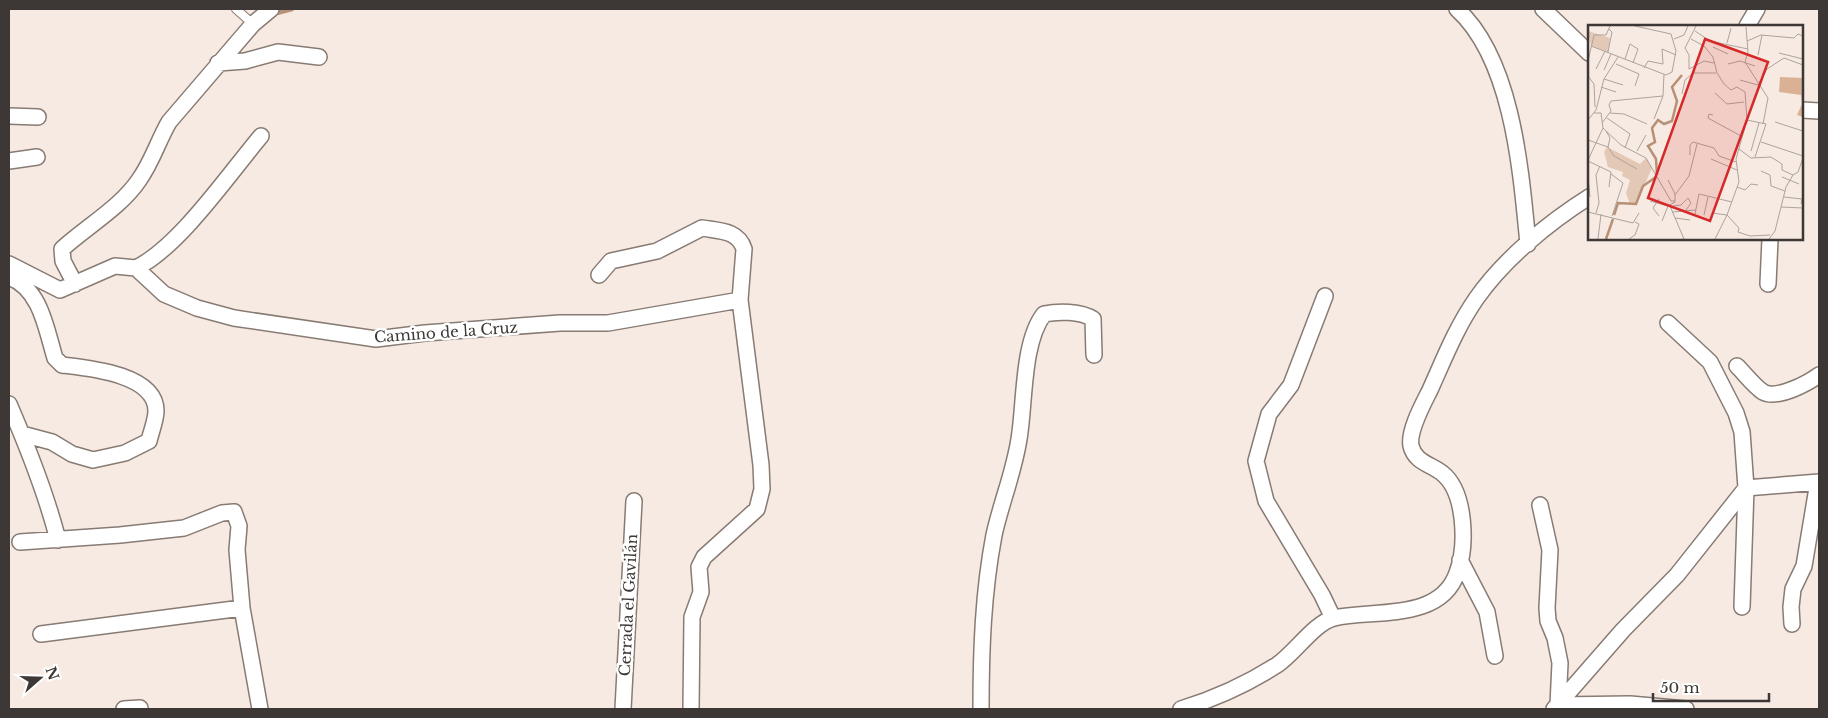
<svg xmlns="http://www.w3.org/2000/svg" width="1828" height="718" font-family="'Libre Baskerville',serif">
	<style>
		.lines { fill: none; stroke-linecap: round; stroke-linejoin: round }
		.stream { stroke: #b89076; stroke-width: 4.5 }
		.lane-casing { stroke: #877b74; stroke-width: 10 }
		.street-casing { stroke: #877b74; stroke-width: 18 }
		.lane { stroke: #fff; stroke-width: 8 }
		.street { stroke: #fff; stroke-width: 15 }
		.labels { text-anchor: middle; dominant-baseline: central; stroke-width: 5; stroke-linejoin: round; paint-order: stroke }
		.street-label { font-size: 15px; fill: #3d3835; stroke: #fff }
		.inset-river { fill: none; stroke: #b89076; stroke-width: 2.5 }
		.inset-road { fill: none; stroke: #ada39d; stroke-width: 1 }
		.view { fill: #d62828; fill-opacity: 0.15; stroke: #d62828; stroke-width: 2.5 }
		.inset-edge { fill: none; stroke: #3d3835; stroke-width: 2.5 }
	</style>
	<rect width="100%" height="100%" fill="#f7eae2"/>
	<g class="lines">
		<path class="stream" d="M273,14L292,9"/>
		<g class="lane-casing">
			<path id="lane" d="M236,9L253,24"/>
		</g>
		<g class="street-casing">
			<path id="street" d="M1457,9C1513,60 1521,172 1528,244
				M1543,9L1589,53
				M1747,26L1757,9
				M218,63L245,61L278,52L319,57
				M1802,110L1819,111
				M9,116L38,117
				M9,161L37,157
				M9,264L60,290L115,266L136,268
				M136,268L164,294L197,308L234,318L376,339L425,333L560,323H608L740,300
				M136,268C179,247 229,174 261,136
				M599,275L611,261L657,251L702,228C719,231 738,230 744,249L740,300L761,465L762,489L757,509L704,557L699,567L701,592L692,617L691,709
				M9,277C41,289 46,329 55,358L62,365C88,368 156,374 156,411C156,420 151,432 149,441L125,453L93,460L72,454L52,442L22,434
				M75,284L63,261L62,249C86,227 121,207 139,180C152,162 158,141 169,122L253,24L271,9
				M1768,284L1770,239
				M1325,296L1291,385L1269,414L1256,461L1266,501L1322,595L1333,618
				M1668,323L1710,362L1736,413L1742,432L1746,488L1742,607
				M1737,366C1745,374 1754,386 1763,392C1777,400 1808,383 1819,375
				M9,404C28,448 46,493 58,540
				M1540,505L1550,550L1547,608L1548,621L1555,638L1560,663L1558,705L1630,704L1686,709
				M20,542L120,535L184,528L222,513L234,512L239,526L237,550L242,608L260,709
				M1460,560L1487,612L1495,656
				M1792,624L1791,607L1793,589L1804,566L1818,482
				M41,634L242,608
				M124,709L140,708
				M623,709L634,501
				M981,709C981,650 983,593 994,535C1001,503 1014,472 1019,439C1025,404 1022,342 1044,314C1058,311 1081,311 1093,319L1094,355
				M1181,709C1214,699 1247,684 1277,665C1295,653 1314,623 1334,618C1373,609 1440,622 1457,573C1467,546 1466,492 1442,473C1430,464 1415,462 1411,446C1408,431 1423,404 1430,390C1444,359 1456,328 1476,299C1504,259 1548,223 1589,197
				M1554,709L1623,630L1677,575L1746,488L1819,482"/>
		</g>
		<use href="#lane" class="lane"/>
		<use href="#street" class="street"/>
	</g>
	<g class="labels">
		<g class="street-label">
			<text transform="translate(446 332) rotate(-4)">Camino de la Cruz</text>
			<text transform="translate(628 605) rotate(-87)">Cerrada el Gavilán</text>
		</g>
	</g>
	<g transform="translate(1588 25)">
		<rect width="215" height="215" fill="#f7eae2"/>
		<path d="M0,6L22,13L20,27L3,21ZM19,122L52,139L58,133L64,143L48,179H42L38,168L42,155L34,151L35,147L20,142L16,127Z" fill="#e3c8b6"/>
		<path d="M192,52L215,53V98V92L209,90L214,79L213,70L191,67Z" fill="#dab195"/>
		<path class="inset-river" d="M69,150L68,134L60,121L67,117L64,103L70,95L76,99L84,96L89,76L84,62L94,50M26,190L30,178L48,179L55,161L68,152M18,214L25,194"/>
		<path class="inset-road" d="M158,2L160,27L157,37L180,73L175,99M107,6L122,16L160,24M86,14L96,10L100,1M103,14L116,21L125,32L129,48L136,59L143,65L149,62L157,67L159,95L148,134L151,157L139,190L151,203L150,207M159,16L173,10L206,13L210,9L215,11M139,18L143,3M3,21L78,50L84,47L88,26L83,9L47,1M125,22L140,29M20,27L24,7L21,4M191,28L215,34M170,30L174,10M37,34L42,19L50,24L45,38M0,36L6,10H18L22,1M28,39L51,49L47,61M140,39L152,36L167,41M56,43L60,36L75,39L74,24L88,30M8,44L17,26M101,44V30L97,23L108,1M101,44L116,36L126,38M16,45L23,29M0,51L6,59L7,82M16,54L35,60M152,55L170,60L179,44L196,33L215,40M13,62L28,67M127,68L139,79L156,77M94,69L97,55L105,48H128M6,88H13L15,103L33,120L58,133L83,176H87M22,88L36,89L59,99M125,90L121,89L120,93L153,111M19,93L42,109L37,123M66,94L75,71M0,95L8,85L16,54L30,32M159,95L178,99L167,132M187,97L215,106M14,98L23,86L21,80L23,76L75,71L76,49M18,106L22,113L20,122M0,115L20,122L26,131L49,144M173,117L215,131M151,124L163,133L183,132L194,139V145L205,150M49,126L58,110M163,126L171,98M102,130V120L105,117L126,123L131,131L148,137M123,134L149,145M0,135L15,103M0,136L23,147L21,162M173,146L182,150L183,161L197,166M23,149L35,158L24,191M0,151L2,172M194,152L211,159M149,162L157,165L163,159L170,160M87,170L101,151L109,119M196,172L214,174L213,179M62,176L80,181L87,177V169L80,155M82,181L96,214M85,181L93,180L100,173L103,178L98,185M193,182L215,183M0,187L45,198L51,188M84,187L108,185M8,188L11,178L8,150L12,141M124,188L139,190L127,214M107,189L111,169L144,177M116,190L120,172M71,191L65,183L71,174M87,193L102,195M74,196L80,181M150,207L162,211L182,210M10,214L13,189M41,214L47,210L51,199L47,197M181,214L187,206L198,162L205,150L210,147L215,133"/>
		<path class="view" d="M117,14L180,37L122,196L60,173Z"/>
		<rect width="215" height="215" class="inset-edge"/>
	</g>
	<rect width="1828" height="718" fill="none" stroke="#3d3835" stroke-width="20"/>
	<g transform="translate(40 678) rotate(70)" stroke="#ffffff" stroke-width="4" paint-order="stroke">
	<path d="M0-4L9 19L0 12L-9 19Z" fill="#3d3835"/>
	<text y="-8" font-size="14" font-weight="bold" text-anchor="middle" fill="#3d3835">N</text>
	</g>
	<path d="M1653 693v8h116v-8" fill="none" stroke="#3d3835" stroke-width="2.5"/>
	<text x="1660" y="693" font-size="15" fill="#3d3835" stroke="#ffffff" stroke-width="4" paint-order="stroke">50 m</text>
</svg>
